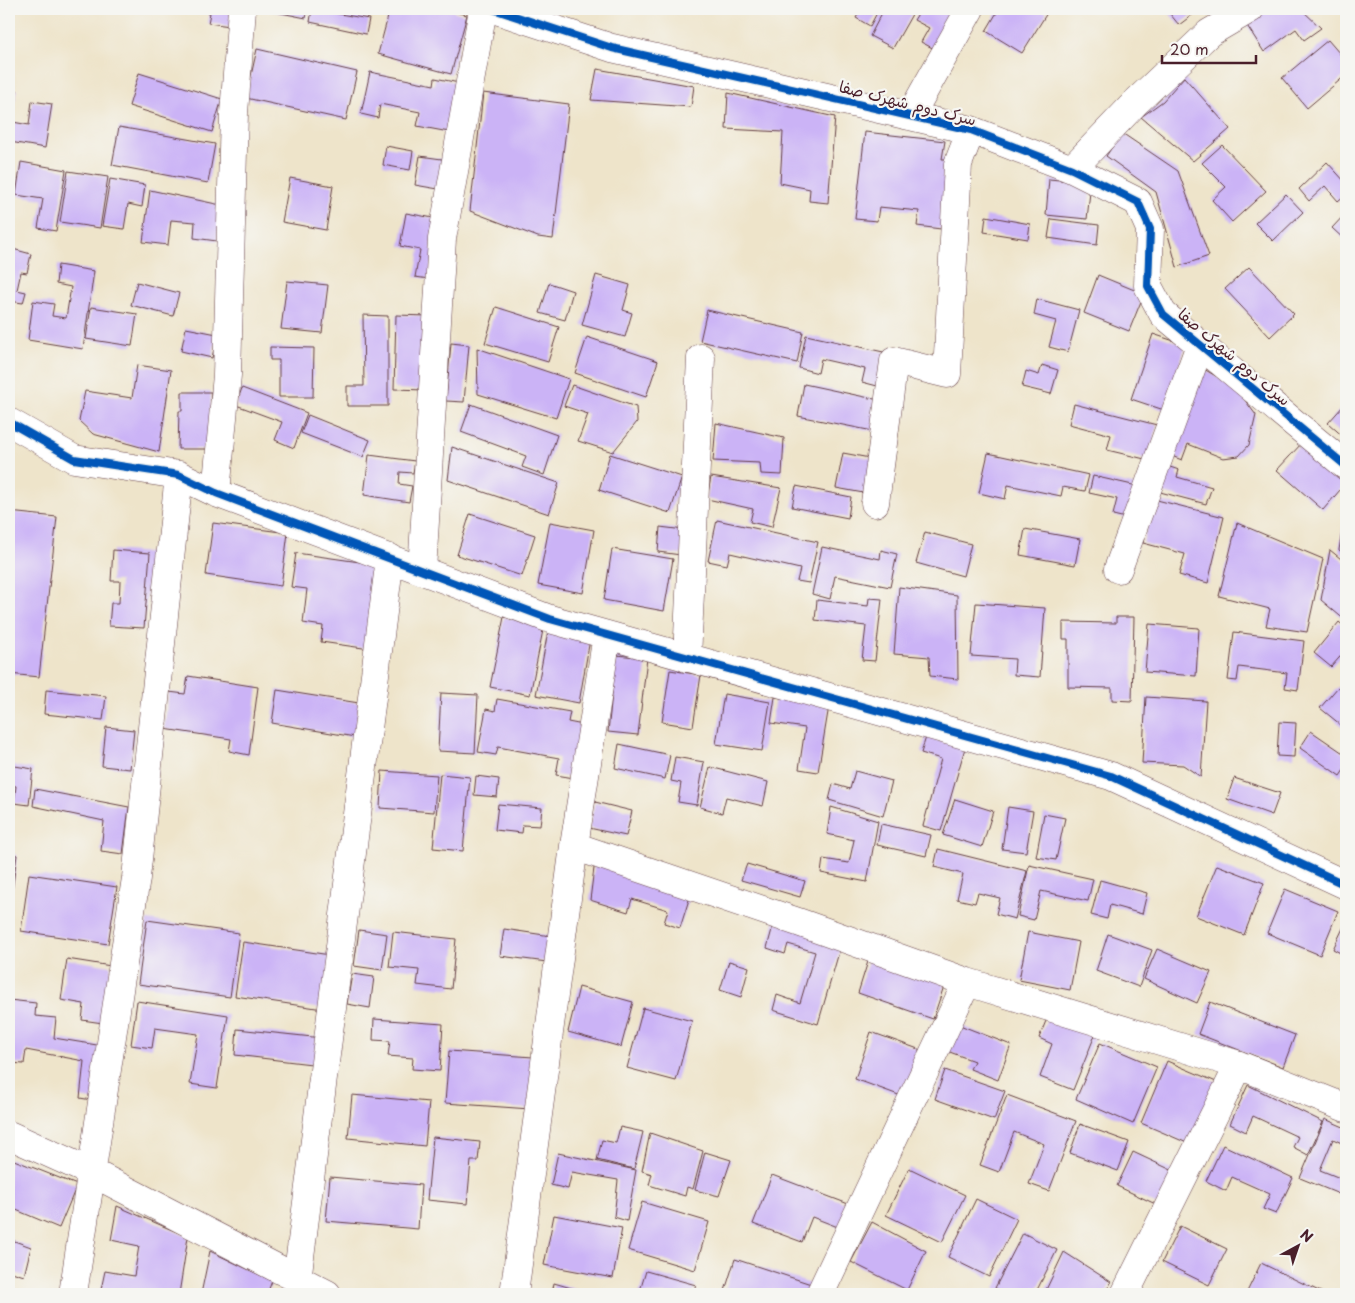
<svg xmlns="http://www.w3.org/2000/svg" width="1355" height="1303" font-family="'Playpen Sans','Playpen Sans Arabic',sans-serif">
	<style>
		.building { fill: #cbb3f6 }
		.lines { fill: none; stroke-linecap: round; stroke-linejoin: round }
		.minor-casing { stroke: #633d43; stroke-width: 29 }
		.minor { stroke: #fff; stroke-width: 28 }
		.cycleway-casing { stroke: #f6f6f2; stroke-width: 11 }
		.cycleway { stroke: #0057b8; stroke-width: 8 }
		.labels { text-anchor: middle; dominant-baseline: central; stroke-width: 4.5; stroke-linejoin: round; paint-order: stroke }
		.street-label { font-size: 16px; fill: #4a1f2b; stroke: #f6f6f2 }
	</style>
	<rect width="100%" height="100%" fill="#f6f6f2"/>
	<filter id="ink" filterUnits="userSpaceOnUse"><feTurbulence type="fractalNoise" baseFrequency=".02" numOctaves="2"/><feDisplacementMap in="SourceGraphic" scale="10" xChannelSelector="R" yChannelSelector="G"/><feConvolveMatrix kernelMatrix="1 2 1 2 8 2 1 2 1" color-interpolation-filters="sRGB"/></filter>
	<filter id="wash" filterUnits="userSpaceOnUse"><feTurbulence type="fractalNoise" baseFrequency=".0096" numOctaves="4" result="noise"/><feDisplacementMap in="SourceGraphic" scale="20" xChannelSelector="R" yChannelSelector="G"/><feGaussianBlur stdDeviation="1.12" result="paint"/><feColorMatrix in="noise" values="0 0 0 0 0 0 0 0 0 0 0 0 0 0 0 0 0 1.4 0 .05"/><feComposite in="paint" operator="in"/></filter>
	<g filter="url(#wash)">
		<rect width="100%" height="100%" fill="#eee4ca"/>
		<g id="blocks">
			<path class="building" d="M193,9H233L230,26L208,23L210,13Z
				M261,9H308L306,18Z
				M312,9H329L328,12L369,19L366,34L310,22Z
				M365,9H384L382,14Z
				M390,9H444L467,15L451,74L378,54Z
				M861,9H879L870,26L856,18Z
				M884,9H915L893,48L870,36Z
				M921,9H963L940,52L921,42L929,28L914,20Z
				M999,9H1040L1047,13L1022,53L986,31Z
				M1166,9H1200L1179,25Z
				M1267,9H1301L1321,28L1304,40L1296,29L1264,52L1246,24Z
				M1328,40L1346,61V75L1307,108L1282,78Z
				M257,49L357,72L346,120L246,98Z
				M597,69L694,86L691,107L591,100Z
				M370,72L434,85L435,78L459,83L449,132L417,126L420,112L380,104L378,118L361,114Z
				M139,73L222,99L212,132L129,106Z
				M1184,77L1230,129L1193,161L1141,117L1163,101Z
				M9,89L17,90L10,125H9Z
				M483,93L569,104L553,239L538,237L470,211Z
				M728,93L835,117L828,203L809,201L810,189L780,183L783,132L726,129Z
				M32,101L52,104L45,148L10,142L13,122L29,125Z
				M119,127L215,144L208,183L112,165Z
				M865,132L945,141L942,159H949L941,229L917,226L919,211L879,207L877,221L855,219Z
				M1122,133L1178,171L1209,256L1177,267L1156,192L1106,156Z
				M1222,145L1266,191L1232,222L1212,200L1226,187L1202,163Z
				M386,146L413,151L410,170L383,165Z
				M420,156L449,160L444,190L415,185Z
				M9,159H13L10,198H9Z
				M21,162L66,170L56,231L38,228L43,199L16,195Z
				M1327,162L1346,183V194L1338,201L1325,186L1309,201L1299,189Z
				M68,171L108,177L100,228L60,222Z
				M290,178L333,186L326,230L282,222Z
				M110,179L145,185L142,207L128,204L124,229L102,226Z
				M1049,179L1091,183L1087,219L1046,215Z
				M150,190L221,205L217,241L194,238L195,222L171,220L168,245L143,242Z
				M1286,194L1303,212L1273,241L1255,223Z
				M406,213L439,219L429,279L415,277L420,250L400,246Z
				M1346,213V241L1332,228Z
				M986,216L1030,224L1028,239L984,232Z
				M1051,219L1099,225L1097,245L1048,238Z
				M9,248L31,254L27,273L21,272L17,290L26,292L23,303L9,301Z
				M58,265L94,271L83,349L28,340L33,301L54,304L52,316L66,318L71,287L56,284Z
				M1249,267L1294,314L1270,337L1225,289Z
				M596,275L630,285L623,310L632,313L625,337L582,325Z
				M1098,275L1144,294L1129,331L1084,313Z
				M287,281L328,285L322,333L281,329Z
				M137,282L179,293L173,316L131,305Z
				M549,283L573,291L565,320L540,313Z
				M1037,299L1079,310L1068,352L1049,347L1056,321L1034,315Z
				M91,307L137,314L132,346L86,339Z
				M496,307L559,327L548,362L485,343Z
				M707,310L803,332L797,363L700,341Z
				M363,315L388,316V406H347V386H364Z
				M396,315L428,316L425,390L394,389Z
				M186,328L217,334L212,358L181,351Z
				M1153,334L1186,345L1164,410L1131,399Z
				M806,335L888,353L881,387L862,382L865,369L821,359L818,373L799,368Z
				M587,337L658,361L646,397L575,373Z
				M451,343L469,345L464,402L446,401Z
				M270,347L314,348L313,397H279V360H270Z
				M477,348L569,379L556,418L478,394Z
				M137,365L171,370L159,452L93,434L79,421L85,391L132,398Z
				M1042,365L1058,370L1051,394L1022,387L1026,371L1039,375Z
				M1199,366L1219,378L1241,395L1256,415L1249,445L1239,456L1223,458L1188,444L1182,460L1166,454Z
				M804,384L879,400L873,431L798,416Z
				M572,385L636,407L637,422L613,452L578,441L588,414L564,406Z
				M242,388L307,413L294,448L275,440L282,422L236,405Z
				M182,392H211L209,449H178L179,411H182Z
				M471,404L557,435L544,475L522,467L526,456L461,432Z
				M1074,404L1157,425L1149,460L1107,450L1111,435L1069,424Z
				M1344,405L1346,407V439L1328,423Z
				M308,415L370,440L363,457L301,433Z
				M716,423L784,438L782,475L761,474L760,463L713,461Z
				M1302,443L1346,483L1323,510L1277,470Z
				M452,447L559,483L549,514L448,480Z
				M843,453L875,459L869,494L836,488Z
				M988,453L1089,475L1085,491L1063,487L1061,496L1008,485L1005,499L979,493Z
				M610,454L682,477L670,513L599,490Z
				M369,455L415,461L413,473L400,472L399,484L412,486L409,502L364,495Z
				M1167,466L1179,470L1177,477L1212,487L1206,504L1160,492Z
				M1093,476L1137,486L1130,519L1113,515L1117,499L1089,493Z
				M711,477L781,488L772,527L750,522L753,509L707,499Z
				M796,486L851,497L848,518L792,507Z
				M1153,499L1224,517L1208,583L1179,575L1185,554L1143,543Z
				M9,512L57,517L39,677L9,674Z
				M1345,513H1346V556L1339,550Z
				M470,514L535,535L522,576L457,555Z
				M717,520L818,542L809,583L797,581L800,569L730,553L727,565L708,561Z
				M550,522L594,530L583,593L538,585Z
				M213,523L288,533L281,586L206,575Z
				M1237,523L1323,559L1307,632L1266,626L1270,609L1219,596Z
				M660,527L684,530L681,555L658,552Z
				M1025,529L1080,539L1075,565L1020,555Z
				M925,532L971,544L963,576L916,563Z
				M822,547L880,559L881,550L897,554L890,587L835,576L830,599L812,594Z
				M612,549L673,559L664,611L604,600Z
				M113,550L150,553L144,628L109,626L111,603H119L120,581H111Z
				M1330,550L1346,563V621L1321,600Z
				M296,553L381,565L370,649L321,642L323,626L303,623L307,589L291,587Z
				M899,587L957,595L958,679L930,676L929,657L894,654Z
				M869,598L882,599L875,661L862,660L866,626L815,620L817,600L868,606Z
				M976,603L1045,608L1040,677L1014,675L1015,659L971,656Z
				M504,617L544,625L530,695L490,687Z
				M1116,617H1134L1132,701L1112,700V688L1068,687V639H1063V622L1116,623Z
				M1339,622L1346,628V650L1331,667L1314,653Z
				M1149,624L1199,628L1196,676L1145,672Z
				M548,631L590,639L579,703L536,695Z
				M1234,632L1304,641L1298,690L1285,688L1287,673L1239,667L1237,681L1228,680Z
				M616,655L647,658L638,735L608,732Z
				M670,670L701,675L693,727L662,722Z
				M188,676L258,687L249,755L229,751L231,739L164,729L169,692L185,694Z
				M1338,687L1346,693V729L1320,708Z
				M46,690L106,696L103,720L44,714Z
				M277,690L359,703L355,737L272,723Z
				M441,693L478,695L475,753L438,751Z
				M724,694L770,702L762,751L716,744Z
				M775,697L829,706L818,772L799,769L805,728L771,723Z
				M1146,697L1206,701L1201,777L1183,765L1142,763Z
				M497,699L570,712L568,722L583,725L574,778L556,775L559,758L498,747L496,755L478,752L486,709L495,711Z
				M1279,722L1296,723L1294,757L1277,756Z
				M106,727L134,730L130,769L102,766Z
				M1311,731L1346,755V767L1340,776L1300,748Z
				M926,737L965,748L941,831L923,826L941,759L921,753Z
				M619,744L670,755L665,779L615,768Z
				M675,757L704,762L697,805L678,802L681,783L671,781Z
				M9,765L33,769L29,805L14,803L16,786L9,785Z
				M710,767L768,782L763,806L726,797L722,813L700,807Z
				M382,771L437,775L434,812L380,808Z
				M855,771L892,781L883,816L829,800L833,784L850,789Z
				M440,774L470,777L463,851L433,848Z
				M476,776L499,779L497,797L474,795Z
				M1234,778L1280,793L1272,815L1227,799Z
				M35,789L129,807L123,854L101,851L104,821L33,806Z
				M955,799L993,811L982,847L943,835Z
				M595,802L632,811L626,836L589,828Z
				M498,804L542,808L540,826L523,825L522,833L495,830Z
				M831,807L878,821L867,882L821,873L823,859L849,863L854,840L827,834Z
				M1008,807L1033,811L1026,852L1002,849Z
				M1044,814L1065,818L1056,860L1036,857Z
				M881,824L931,835L926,856L877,845Z
				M938,849L1027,871L1015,919L996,914L1000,898L978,893L975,903L957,899L963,874L934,867Z
				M9,853L17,855L10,906H9Z
				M595,860L692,890L680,928L664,923L668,910L632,899L628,912L590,900Z
				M747,864L805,881L800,897L741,880Z
				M1029,865L1093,879L1088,901L1041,891L1034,920L1018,916Z
				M1217,865L1264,883L1244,935L1196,916Z
				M29,874L117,887L108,944L21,931Z
				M1100,880L1147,893L1142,914L1110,905L1107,919L1091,915Z
				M1285,889L1338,911L1320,955L1267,933Z
				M147,920L239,933L230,997L138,984Z
				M774,922L842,942L818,1024L773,1010L777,995L800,1003L815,952L788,944L785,954L767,948Z
				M1346,922V956L1333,949Z
				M504,929L551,936L547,962L500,956Z
				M359,930L387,934L382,970L354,966Z
				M393,932L456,939L451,989L417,985L419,970L389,967Z
				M1028,932L1079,942L1070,990L1019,980Z
				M1108,934L1152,950L1139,987L1096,971Z
				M243,942L330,955L323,1009L235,996Z
				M1157,949L1211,972L1197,1003L1144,979Z
				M870,955L946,980L933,1019L858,993Z
				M67,959L111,966L103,1023L82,1020L84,1004L61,1000Z
				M729,961L749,967L741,997L720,990Z
				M352,974L374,977L370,1008L347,1004Z
				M579,987L633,1002L621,1047L568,1032Z
				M9,1000L36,1003L35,1016L56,1018L54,1038L103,1046L97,1101L80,1098L84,1061L26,1050L24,1064L9,1063Z
				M137,1001L228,1015L217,1088L190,1084L198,1034L155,1028L152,1048L131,1045Z
				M1210,1002L1295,1035L1283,1067L1198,1034Z
				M643,1008L692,1021L676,1081L627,1068Z
				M1050,1011L1097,1030L1073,1090L1040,1077L1052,1044L1039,1038Z
				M374,1019L443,1024L440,1071L412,1069L413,1058L388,1056L390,1041L373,1040Z
				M957,1024L1011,1045L998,1080L970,1069L974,1061L947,1051Z
				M237,1029L322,1038L320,1065L235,1055Z
				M871,1032L921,1050L904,1097L855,1079Z
				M1100,1043L1157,1067L1133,1124L1076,1099Z
				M449,1051L533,1057L530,1109L445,1103Z
				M1167,1061L1221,1084L1194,1146L1141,1123Z
				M945,1070L1005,1091L994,1120L935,1099Z
				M1248,1085L1323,1122L1308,1155L1293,1147L1298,1137L1253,1116L1246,1132L1230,1124Z
				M352,1095L429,1102L425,1146L348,1138Z
				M1007,1095L1076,1121L1049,1191L1029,1184L1044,1144L1014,1132L999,1172L980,1165Z
				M1325,1119L1346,1128V1145L1333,1139L1320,1170L1345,1180L1339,1194L1300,1178Z
				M1080,1124L1129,1142L1118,1171L1070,1153Z
				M620,1127L643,1132L634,1169L597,1160L602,1140L616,1143Z
				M650,1133L703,1151L693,1189L687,1187L685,1196L649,1185L652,1174L642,1171Z
				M433,1137L480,1142L478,1161H471L467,1204L427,1200Z
				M1223,1145L1293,1178L1276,1214L1263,1209L1270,1194L1232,1177L1226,1191L1206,1181Z
				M705,1152L731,1160L719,1196L695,1190Z
				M1133,1152L1180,1174L1164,1208L1117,1186Z
				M558,1153L636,1170L627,1221L614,1217L618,1180L572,1172L568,1189L551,1185Z
				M9,1158L77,1185L59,1228L9,1207Z
				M909,1168L965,1195L942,1242L886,1215Z
				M772,1175L851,1205L843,1229L812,1217L802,1242L753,1224Z
				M330,1177L421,1185L418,1229L326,1221Z
				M976,1199L1017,1219L989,1277L948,1257Z
				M642,1202L709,1222L695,1270L628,1250Z
				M117,1206L188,1237L179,1294H100L105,1271L134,1276L139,1246L111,1240Z
				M554,1215L622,1228L613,1278L544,1265Z
				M872,1222L926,1251L907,1290L851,1262Z
				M1180,1226L1227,1249L1209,1285L1162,1262Z
				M1023,1233L1057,1250L1035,1294H1007L995,1288Z
				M9,1239L31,1247L24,1276L9,1271Z
				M210,1251L272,1281L267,1294H201Z
				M1064,1252L1111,1282L1106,1294H1044Z
				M735,1259L811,1284L808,1294H724Z
				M1261,1263L1325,1294H1246Z
				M646,1271L696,1285L693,1294H639Z
				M554,1283L592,1294H552Z
				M1154,1290L1163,1294H1152Z"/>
		</g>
	</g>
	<g filter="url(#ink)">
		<use href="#blocks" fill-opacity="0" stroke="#633d43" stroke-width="1"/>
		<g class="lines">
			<g class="minor-casing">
				<path id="minor" d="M493,9L612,48L971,130L1072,169L1138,202L1150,229L1148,286L1163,314L1346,466
					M910,116L970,9
					M1072,169L1136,102L1209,33L1250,9
					M9,422L74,459L179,475L216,493L550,619L1111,776L1346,885
					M216,493L227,375L234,113L242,9
					M875,503L894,361L947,374L958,164L971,130
					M1118,569L1200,345
					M422,571L442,239L483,9
					M687,658L701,358
					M574,846L798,922L967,982L1239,1065L1346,1108
					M9,1135L93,1173L327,1294
					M297,1280L390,558
					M73,1294L136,878L179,475
					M514,1294L574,846L607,635
					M820,1294L967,982
					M1125,1294L1239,1065"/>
			</g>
			<use href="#minor" class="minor"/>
			<g class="cycleway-casing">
				<path id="cycleway" d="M493,9L612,48L971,130L1072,169L1138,202L1150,229L1148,286L1163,314L1346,466
					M9,422L74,459L179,475L216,493L550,619L1111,776L1346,885"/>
			</g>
			<use href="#cycleway" class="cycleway"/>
		</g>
	</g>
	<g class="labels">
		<g class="street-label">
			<text transform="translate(908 102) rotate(14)">سرک دوم شهرک صفا</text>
			<text transform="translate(1235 356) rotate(40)">سرک دوم شهرک صفا</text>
		</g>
	</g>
	<rect width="1355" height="1303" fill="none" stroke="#f6f6f2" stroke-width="30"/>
	<g transform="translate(1298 1246) rotate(40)" stroke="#f6f6f2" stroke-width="4" paint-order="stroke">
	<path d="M0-4L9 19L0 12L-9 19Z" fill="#4a1f2b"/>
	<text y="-8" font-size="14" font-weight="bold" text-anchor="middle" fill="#4a1f2b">N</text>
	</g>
	<path d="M1162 55v8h94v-8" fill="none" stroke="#4a1f2b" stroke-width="2.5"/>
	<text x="1170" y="55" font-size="15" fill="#4a1f2b" stroke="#f6f6f2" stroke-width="4" paint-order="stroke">20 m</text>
</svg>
